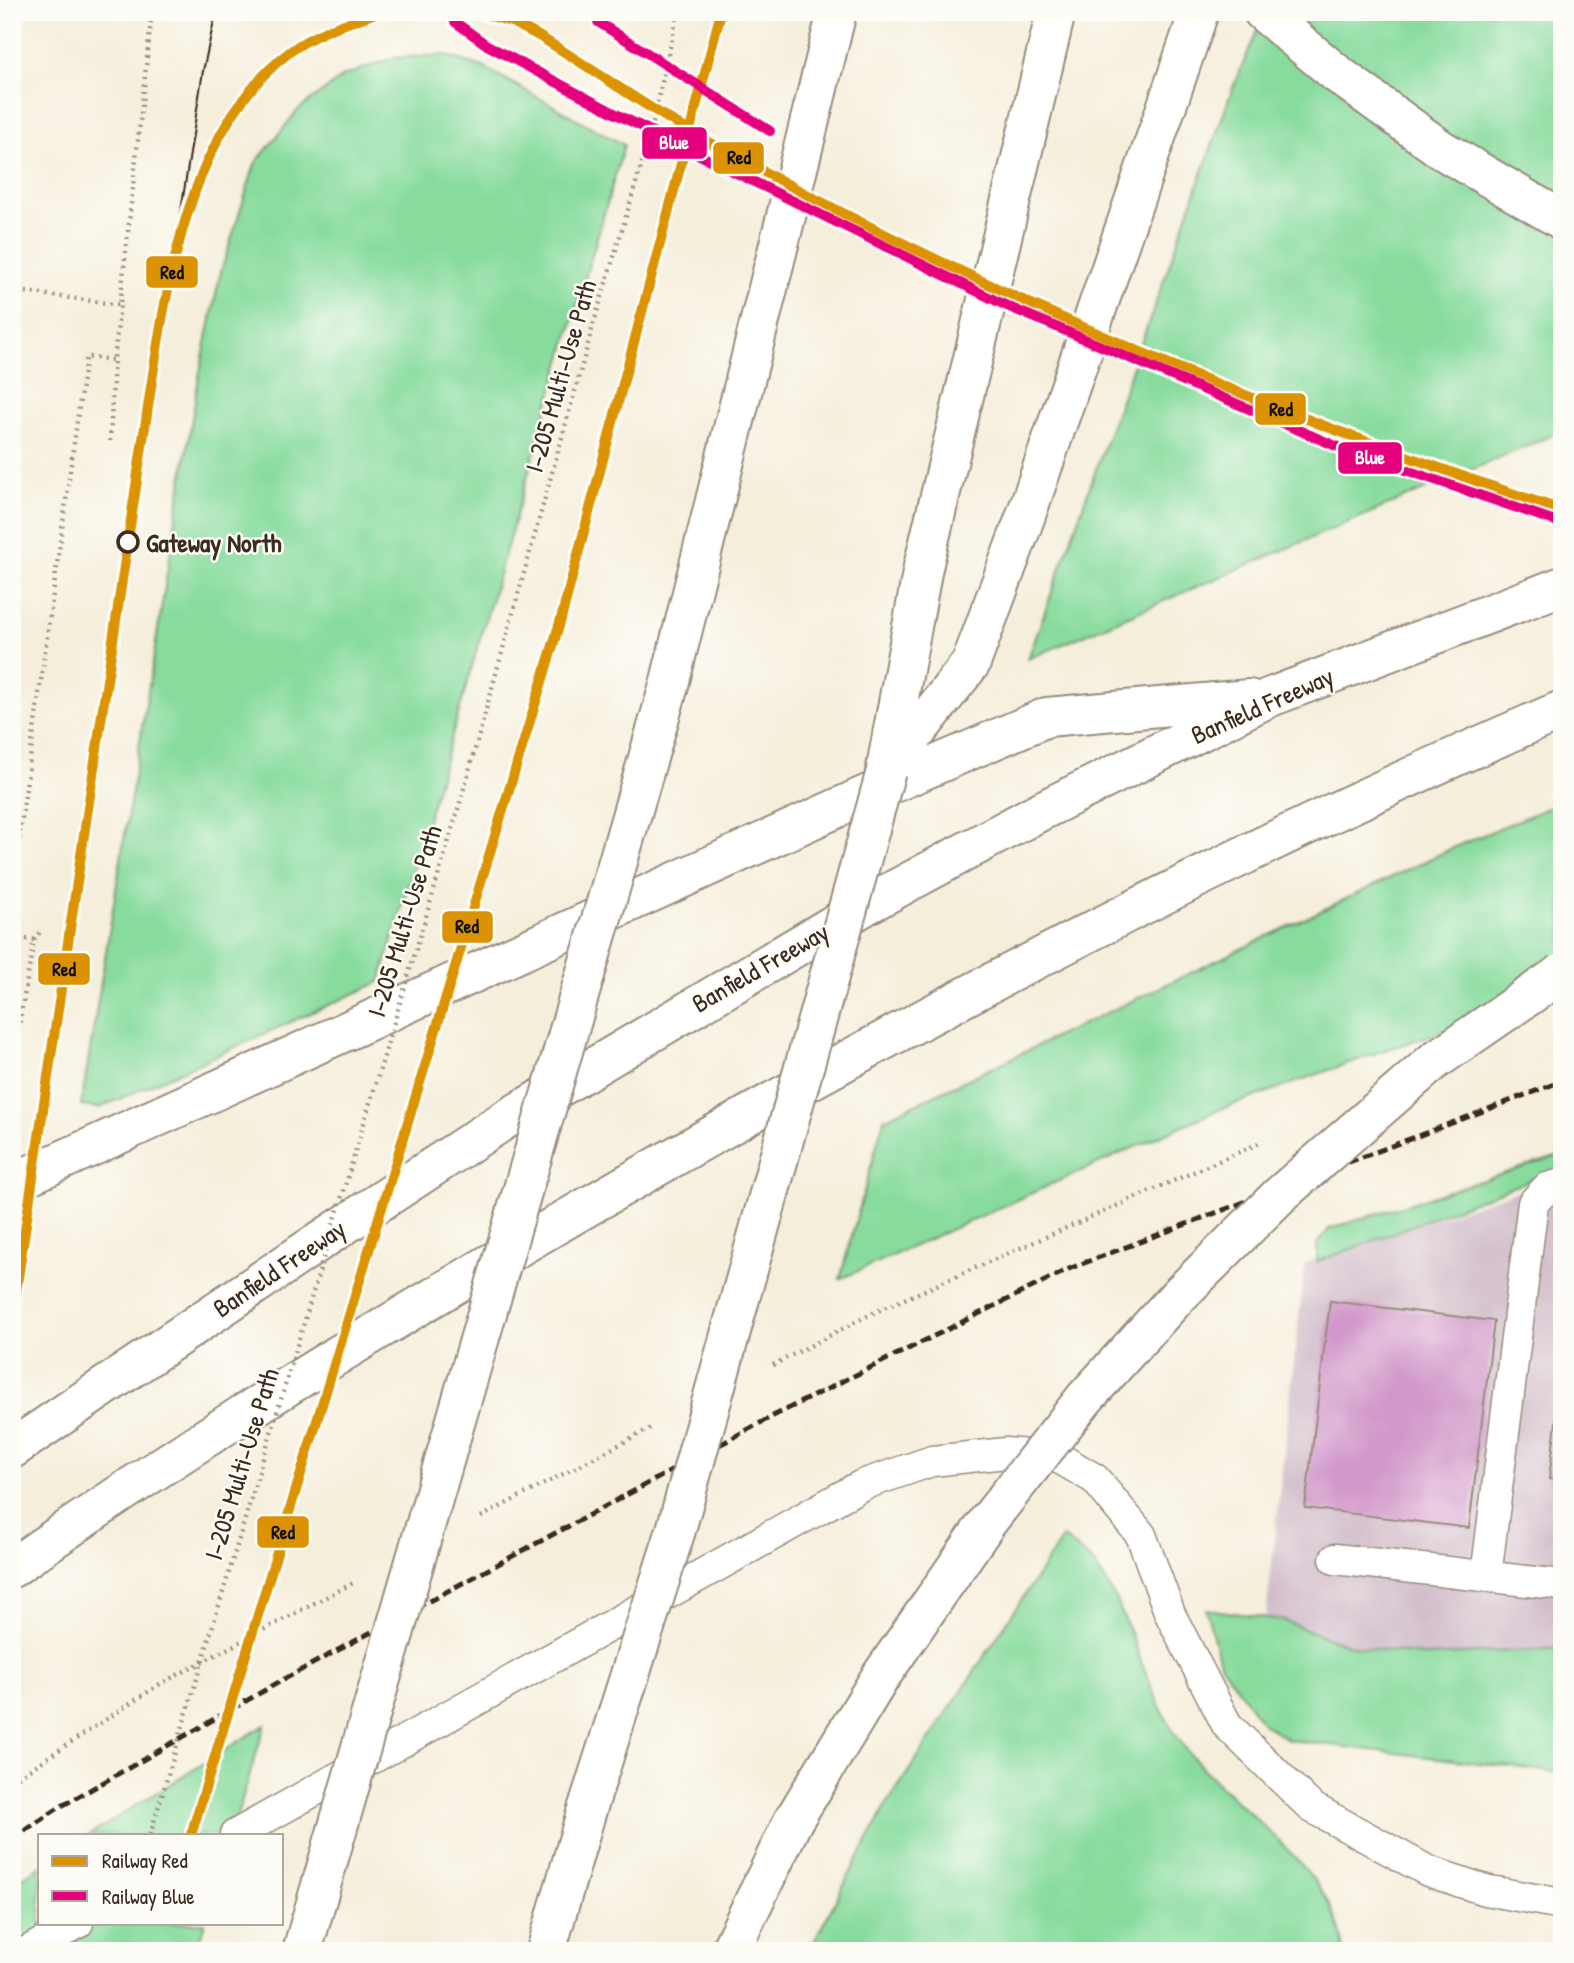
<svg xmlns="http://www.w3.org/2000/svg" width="1574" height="1963" font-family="'Patrick Hand',sans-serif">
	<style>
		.industrial { fill: #d1bdca }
		.green { fill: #87db9d; stroke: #61825e; stroke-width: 2 }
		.building { fill: #d298ca }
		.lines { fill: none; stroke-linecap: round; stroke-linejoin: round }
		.service-casing { stroke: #988c7c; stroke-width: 33 }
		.motorway-casing { stroke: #988c7c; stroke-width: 42 }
		.path { stroke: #988c7c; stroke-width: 4.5; stroke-dasharray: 2 5; stroke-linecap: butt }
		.service { stroke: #fff; stroke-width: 30 }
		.motorway { stroke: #fff; stroke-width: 38 }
		.tram { stroke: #3b2a1e; stroke-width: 2 }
		.rail { stroke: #3b2a1e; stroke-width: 5; stroke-dasharray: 10 5; stroke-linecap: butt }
		.motorway-bridge-casing { stroke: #988c7c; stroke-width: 42; stroke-linecap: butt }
		.path-bridge { stroke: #988c7c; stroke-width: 4.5; stroke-dasharray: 2 5; stroke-linecap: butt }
		.motorway-bridge { stroke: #fff; stroke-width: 38 }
		.rail-1-casing { stroke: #fdfcf7; stroke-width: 16 }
		.rail-2-casing { stroke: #fdfcf7; stroke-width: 16 }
		.rail-1 { stroke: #db9304; stroke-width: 10 }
		.rail-2 { stroke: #e5007d; stroke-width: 10 }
		.stop-dot { fill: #fdfcf7; stroke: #3b2a1e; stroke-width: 3.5 }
		.labels { text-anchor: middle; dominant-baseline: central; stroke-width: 5; stroke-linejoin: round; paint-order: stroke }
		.street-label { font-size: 26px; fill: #3b2a1e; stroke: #fdfcf7 }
		.stop-label { font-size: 26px; font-weight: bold; fill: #3b2a1e; stroke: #fdfcf7; text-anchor: start }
		.line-badge { stroke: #fdfcf7; stroke-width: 2.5 }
		.badge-label { font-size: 19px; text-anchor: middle; font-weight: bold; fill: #fff }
		.pale-badge-label { font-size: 19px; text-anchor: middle; font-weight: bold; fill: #111 }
	</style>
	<rect width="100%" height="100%" fill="#fdfcf7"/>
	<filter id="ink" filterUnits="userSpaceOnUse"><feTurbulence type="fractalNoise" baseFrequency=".0143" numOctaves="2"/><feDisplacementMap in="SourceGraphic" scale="14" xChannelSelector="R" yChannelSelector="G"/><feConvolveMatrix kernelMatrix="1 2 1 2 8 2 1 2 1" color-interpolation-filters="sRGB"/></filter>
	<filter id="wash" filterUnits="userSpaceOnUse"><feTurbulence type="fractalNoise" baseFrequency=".00686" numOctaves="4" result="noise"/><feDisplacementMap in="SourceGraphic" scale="28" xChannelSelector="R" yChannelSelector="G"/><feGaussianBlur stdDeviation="1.57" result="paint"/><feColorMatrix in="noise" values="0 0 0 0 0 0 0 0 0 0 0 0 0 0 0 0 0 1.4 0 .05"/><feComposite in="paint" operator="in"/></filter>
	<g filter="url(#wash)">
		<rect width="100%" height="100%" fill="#f5eedb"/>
		<path class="industrial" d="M1562,1176V1738L1258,1689L1305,1263Z"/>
		<path class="green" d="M1265,12H1562V431L1028,659L1232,90Z
			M444,55L483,67L624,145L380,982L99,1108L81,1106L198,382L220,275L255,164L298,110L344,76L393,58Z
			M1562,802V994L1382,1051L1213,1112L840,1279L884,1119L1457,846Z
			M1562,1155V1168L1317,1262V1244L1329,1229Z
			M1063,1537C1074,1547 1090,1557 1098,1569C1137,1626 1145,1701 1190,1754C1239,1814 1335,1868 1344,1951H809L887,1804Z
			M1206,1609L1282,1620L1347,1645L1429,1656L1562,1648V1773L1289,1740L1263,1724L1221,1666Z
			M265,1725L231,1835H89Z
			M40,1866V1923H205L196,1951H12V1884Z"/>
		<g id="blocks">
			<path class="building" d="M1330,1301L1494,1321L1469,1528L1305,1508Z
				M1560,1390H1562V1480L1549,1479Z"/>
		</g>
	</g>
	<g filter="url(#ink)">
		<use href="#blocks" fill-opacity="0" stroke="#988c7c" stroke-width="2"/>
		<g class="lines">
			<g class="service-casing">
				<path id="service" d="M1335,1559L1562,1585
					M1486,1576L1533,1203L1547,1188L1562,1184
					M235,1835L862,1485L932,1461L1006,1453L1059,1458L1095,1479L1141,1535L1170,1614L1227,1725L1311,1807L1428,1871L1485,1890L1562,1904
					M28,1951L78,1923"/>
			</g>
			<g class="motorway-casing">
				<path id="motorway" d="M1263,12L1336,73L1442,150L1562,220
					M668,689L837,12
					M886,768L923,567L1056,12
					M886,771L971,663L1025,518L1199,12
					M12,1183L866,795L1047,717L1249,699
					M12,1449L320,1241L503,1121L868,904L1039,812L1268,698L1562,586
					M12,1568C211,1428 422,1302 632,1181C934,1007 1241,847 1562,710
					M546,1951L586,1813"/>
			</g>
			<path class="path" d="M12,290L121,305
				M110,441L114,360
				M458,810L593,326L649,140L678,12
				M12,888L86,357L114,360L152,12
				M12,937L34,940
				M12,1064L34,940L40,932
				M773,1365L875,1312L1262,1142
				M481,1517L653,1427
				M12,1781L160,1684L355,1582"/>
			<use href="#service" class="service"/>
			<use href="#motorway" class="motorway"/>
			<path class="tram" d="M515,12L603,74
				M164,318L203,71L216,12"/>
			<path class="rail" d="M12,1839L60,1807L288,1677L775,1415L1071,1268L1562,1081"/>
			<g class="motorway-bridge-casing">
				<path id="motorway-bridge" d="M586,1813L676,1530L886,771
					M302,1951L668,689
					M730,1951L793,1821L881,1676L988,1521L1085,1398L1178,1296L1281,1194L1434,1061L1562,973"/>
			</g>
			<path class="path-bridge" d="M150,1835L458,810"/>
			<use href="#motorway-bridge" class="motorway-bridge"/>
			<g class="rail-1-casing">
				<path id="rail-1" d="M479,12L514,23L537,35C587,65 635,100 686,129C965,286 1258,410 1562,510
					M12,1318L142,446C163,316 178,136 291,51C316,32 350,22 379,12
					M191,1835L561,619L721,12"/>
			</g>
			<g class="rail-2-casing">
				<path id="rail-2" d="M455,22L487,45L616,114L1007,306L1336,446L1558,522
					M598,22L770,131"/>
			</g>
			<use href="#rail-1" class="rail-1"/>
			<use href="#rail-2" class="rail-2"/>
		</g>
	</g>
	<circle class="stop-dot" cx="128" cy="542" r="10"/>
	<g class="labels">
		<g class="street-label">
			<text transform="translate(560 376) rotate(-74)">I-205 Multi-Use Path</text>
			<text transform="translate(1262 705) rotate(-24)">Banfield Freeway</text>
			<text transform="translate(404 921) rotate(-73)">I-205 Multi-Use Path</text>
			<text transform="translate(760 967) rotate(-30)">Banfield Freeway</text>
			<text transform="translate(279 1268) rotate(-34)">Banfield Freeway</text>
			<text transform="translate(241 1464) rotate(-73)">I-205 Multi-Use Path</text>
		</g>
		<g class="stop-label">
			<text x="146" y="542">Gateway North</text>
		</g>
	</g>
	<g class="line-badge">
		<rect x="641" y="126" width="67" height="34" rx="7" fill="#e5007d"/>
		<rect x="712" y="141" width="53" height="34" rx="7" fill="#db9304"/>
		<rect x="145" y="255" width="54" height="34" rx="7" fill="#db9304"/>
		<rect x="1254" y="392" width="53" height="34" rx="7" fill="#db9304"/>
		<rect x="1337" y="441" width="66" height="34" rx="7" fill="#e5007d"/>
		<rect x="441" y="910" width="53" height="34" rx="7" fill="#db9304"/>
		<rect x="37" y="952" width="54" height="34" rx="7" fill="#db9304"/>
		<rect x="256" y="1515" width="54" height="34" rx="7" fill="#db9304"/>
	</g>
	<g class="badge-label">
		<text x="674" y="149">Blue</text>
		<text x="1370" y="464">Blue</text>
	</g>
	<g class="pale-badge-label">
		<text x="739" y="164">Red</text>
		<text x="172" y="279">Red</text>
		<text x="1281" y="416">Red</text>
		<text x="467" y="933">Red</text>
		<text x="64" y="976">Red</text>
		<text x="283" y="1539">Red</text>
	</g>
	<rect width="1574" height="1963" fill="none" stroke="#fdfcf7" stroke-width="42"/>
	<rect x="38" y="1834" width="245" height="91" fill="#fdfcf7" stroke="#afa8a0" stroke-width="2"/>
	<rect x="52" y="1856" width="35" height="10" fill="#db9304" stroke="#afa8a0" stroke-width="2"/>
	<text x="102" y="1868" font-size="21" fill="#3b2a1e">Railway Red</text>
	<rect x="52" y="1891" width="35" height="10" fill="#e5007d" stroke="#afa8a0" stroke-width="2"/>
	<text x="102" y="1904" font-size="21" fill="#3b2a1e">Railway Blue</text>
</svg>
